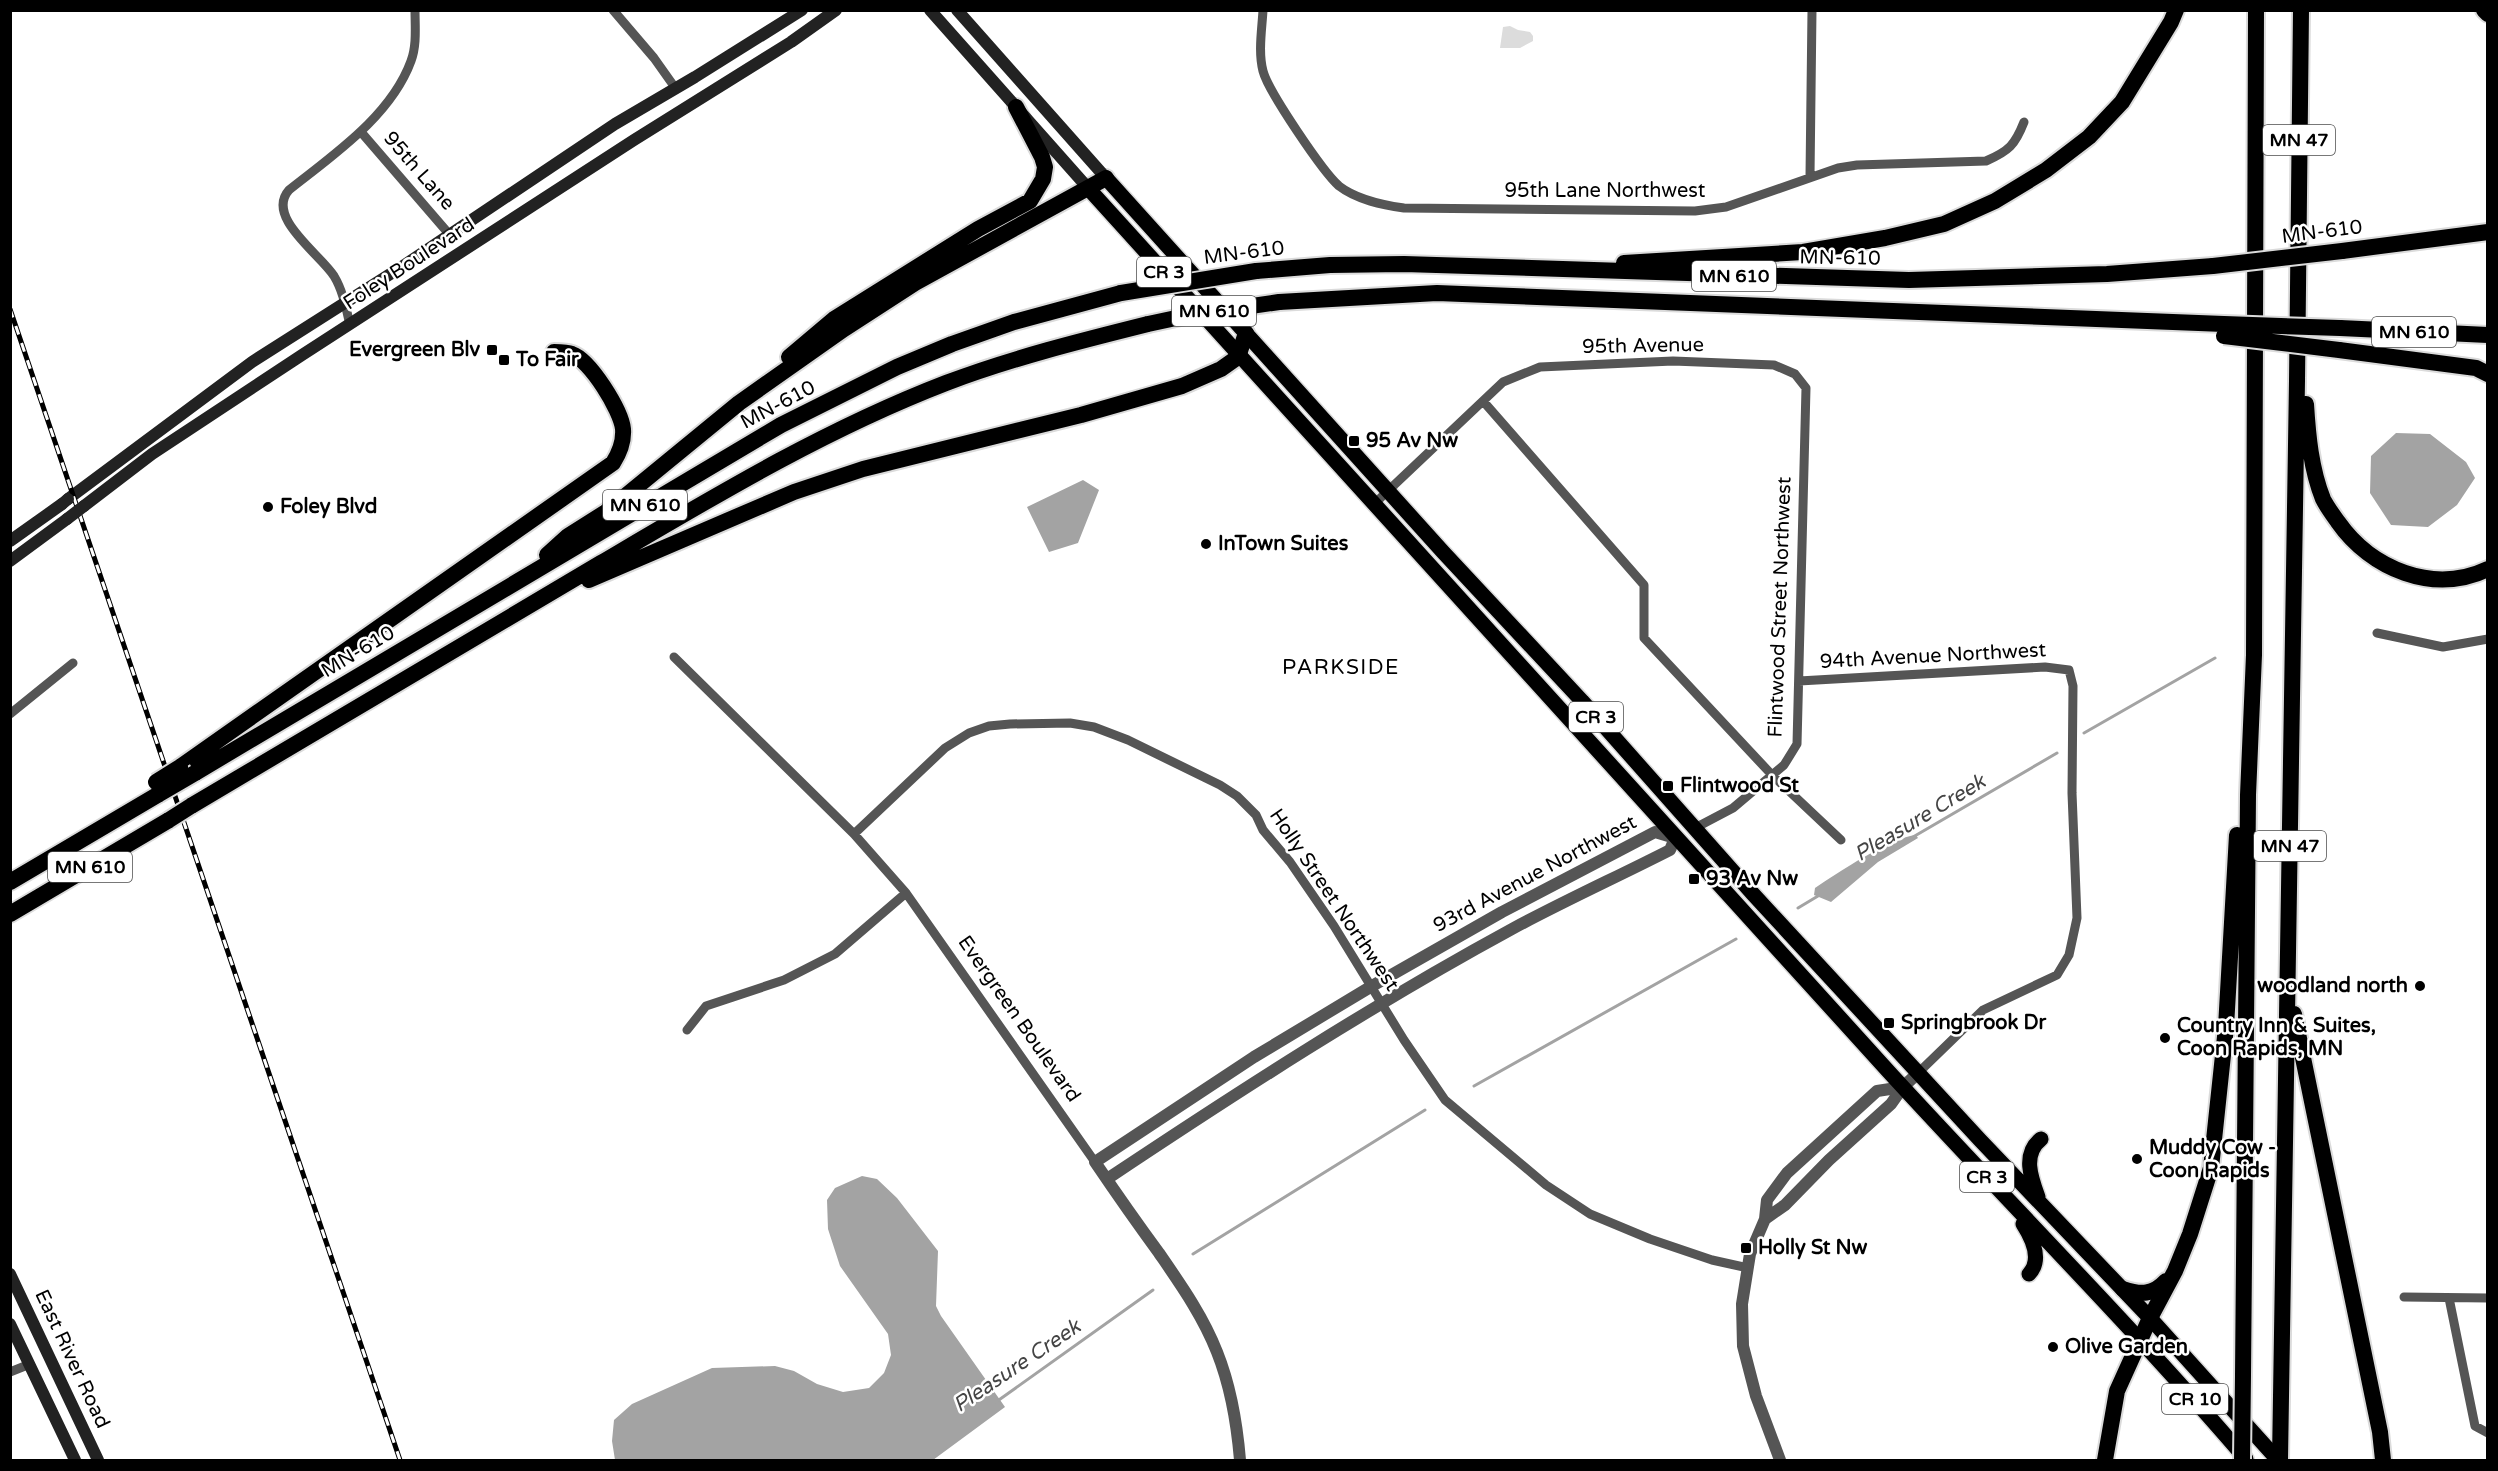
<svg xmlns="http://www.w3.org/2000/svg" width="2498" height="1471" font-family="'Varela Round',sans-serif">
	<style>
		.green { fill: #dcdcdc }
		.water { fill: #a3a3a3 }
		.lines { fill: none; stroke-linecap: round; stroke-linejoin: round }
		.stream { stroke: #a3a3a3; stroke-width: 3 }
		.primary-casing { stroke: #dbdbdb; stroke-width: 18 }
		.motorway-casing { stroke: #dbdbdb; stroke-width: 20 }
		.minor { stroke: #555; stroke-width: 9 }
		.tertiary { stroke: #555; stroke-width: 12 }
		.secondary { stroke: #222; stroke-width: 12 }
		.primary { stroke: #000; stroke-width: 15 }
		.motorway { stroke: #000; stroke-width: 16 }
		.rail-casing { stroke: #000; stroke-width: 5 }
		.rail { stroke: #fff; stroke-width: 3; stroke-dasharray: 9; stroke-linecap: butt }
		.motorway-bridge-casing { stroke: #dbdbdb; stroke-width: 20; stroke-linecap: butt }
		.secondary-bridge { stroke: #222; stroke-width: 12 }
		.motorway-bridge { stroke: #000; stroke-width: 16 }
		.poi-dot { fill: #000; stroke: #fff; stroke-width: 2 }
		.labels { text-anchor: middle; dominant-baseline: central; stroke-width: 5; stroke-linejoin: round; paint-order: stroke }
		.shield { fill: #fff; stroke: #4c4c4c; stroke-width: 1.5 }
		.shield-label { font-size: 18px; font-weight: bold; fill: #000 }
		.street-label { font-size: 20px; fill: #000; stroke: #fff }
		.poi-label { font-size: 20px; font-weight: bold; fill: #000; stroke: #fff; text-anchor: start }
		.neighbourhood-label { font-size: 21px; letter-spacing: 1.5px; fill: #000; stroke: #fff }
		.water-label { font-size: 21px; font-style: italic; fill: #444; stroke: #fff }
	</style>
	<rect width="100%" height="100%" fill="#fff"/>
	<path class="green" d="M1510,26L1518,30L1530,32L1533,36V41L1520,48H1500L1503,27Z"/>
	<path class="water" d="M2396,433L2430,434L2466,462L2475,478L2457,505L2428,527L2391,525L2370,493L2371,456Z
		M1083,480L1099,490L1078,543L1049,552L1027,507Z
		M1916,835L1918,838L1878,862L1831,902L1814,895L1815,888C1837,873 1892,837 1916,835Z
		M862,1176L877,1179L897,1198L938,1251L936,1306L941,1316L1005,1407L933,1460H615L612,1441L614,1420L632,1404L712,1368L775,1366L794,1371L817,1384L843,1392L869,1388L884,1373L891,1355L888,1334L840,1266L828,1229L827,1200L835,1188Z"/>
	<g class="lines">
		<path class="stream" d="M2084,733L2215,658
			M1913,837L2057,753
			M1798,908L1818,896
			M1474,1086L1736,939
			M1193,1254L1425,1110
			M996,1402L1153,1290"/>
		<g class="primary-casing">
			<path id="primary" d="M1106,178L1443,552L1582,701L1753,894L1980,1140L2150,1318L2278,1460
				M1088,188C1354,484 1621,779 1889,1072C2007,1201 2132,1326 2246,1459
				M2038,1197C2031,1178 2022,1154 2041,1139
				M2023,1224C2032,1238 2043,1259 2029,1274"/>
		</g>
		<g class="motorway-casing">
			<path id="motorway" d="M2484,10L2488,14
				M2342,251L2488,232
				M1624,263L1803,252L1885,238L1944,224L1995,201L2046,170L2089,137L2122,102L2171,22L2176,10
				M1256,271L1330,265L1404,264L1909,280L2107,274L2213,266
				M1279,302L1437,293L2224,324
				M2340,328L2488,335
				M2339,350L2476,368L2488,374
				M789,357L834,319L978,229L1030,201L1043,179L1045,167L1042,157L1016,107
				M2306,404C2308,436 2311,469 2323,499C2327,507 2333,515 2338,522C2371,569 2433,595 2488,569
				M547,555L568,536L606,512L739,403L844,329L915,283L1106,178
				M589,580L794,492L863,469L1081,415L1182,386L1221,369L1238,357L1246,333
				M180,767L613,463C620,452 624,442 623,429C621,410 590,360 572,354C567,352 559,352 554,352
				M195,773L781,425L897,367L952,344L1014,322L1121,293
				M191,806C328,725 464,643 601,563C713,497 824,430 946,383C1012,358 1080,341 1148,324
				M10,882L159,794
				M10,914L169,820
				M2294,1014L2380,1432L2383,1460
				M2123,1289C2141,1295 2153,1295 2166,1281
				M2243,1376L2248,795L2254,655L2256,10
				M2105,1460L2117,1391L2150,1318L2175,1271L2190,1234L2211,1168L2226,1027L2237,835
				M2280,1460L2297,381L2301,10"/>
		</g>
		<path class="minor" d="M613,10L654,58L676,89
			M1263,10C1262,29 1258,52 1263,71C1268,91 1323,172 1339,186C1357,200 1383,205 1404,208L1695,211L1726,207L1838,168L1857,165L1986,161C2009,151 2015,145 2024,122
			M361,132L449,234
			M1810,176L1812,10
			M350,325C346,308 343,291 334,276C320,254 265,217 289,190C333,155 391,116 411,61C417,45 415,27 415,10
			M1483,401L1644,585V638L1772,775L1841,840
			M1373,505L1503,382L1540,367L1673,361L1774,365L1795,374L1806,388L1797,744L1784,765L1733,808L1695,828
			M2377,633L2443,647L2488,639
			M674,657L854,834L906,893L1095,1162
			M1799,681L2045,667L2069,670L2073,686L2072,793L2077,918L2069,955L2057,975L1983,1010L1918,1073
			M10,714L73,663
			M854,834L945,748L969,733L989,726L1010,724L1070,723L1094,727L1128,740L1220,785L1237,796L1256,815L1263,830L1290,862L1334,926L1404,1040L1445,1100L1546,1185L1590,1214L1650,1239L1712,1260L1748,1268
			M687,1030L706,1006L784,980L835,954L906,893
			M2404,1297L2488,1298
			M2449,1298L2475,1426L2488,1433
			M10,1372L30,1364"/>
		<path class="tertiary" d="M1107,1179C1239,1091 1372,1005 1512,929C1564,901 1617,877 1670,850L1675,838
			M1765,1219L1785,1205L1829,1160L1891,1104L1903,1087L1918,1073
			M1240,1460C1237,1424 1231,1387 1217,1352C1203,1316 1181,1285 1159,1253C1137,1223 1116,1193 1095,1162L1254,1057L1372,986L1502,912L1655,832L1675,838
			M1780,1460L1756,1396L1743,1346L1742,1304L1750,1254L1765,1219L1767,1200L1787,1173L1877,1091L1903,1087"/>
		<path class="secondary" d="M930,10L1088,188
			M957,10L1106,178
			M68,499L252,362L406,264L615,124L695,77L802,10
			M84,506L152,454L302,355L634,140L791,42L836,10
			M10,541L62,504
			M10,561L67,519
			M10,1274L98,1460
			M10,1324L75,1460"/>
		<use href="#primary" class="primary"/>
		<use href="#motorway" class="motorway"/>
		<g class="rail-casing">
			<path id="rail" d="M10,309L400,1460"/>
		</g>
		<use href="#rail" class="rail"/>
		<g class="motorway-bridge-casing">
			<path id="motorway-bridge" d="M2213,266L2342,251
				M1121,293L1256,271
				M1148,324L1190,315L1279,302
				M2224,324L2340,328
				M2224,336L2339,350
				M156,782L180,767
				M159,794L195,773
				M169,820L191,806
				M2242,1460L2243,1376"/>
		</g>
		<path class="secondary-bridge" d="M62,504L68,499
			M67,519L84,506"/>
		<use href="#motorway-bridge" class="motorway-bridge"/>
	</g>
	<g class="poi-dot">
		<rect x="486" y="344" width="12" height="12" rx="3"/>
		<rect x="498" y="354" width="12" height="12" rx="3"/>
		<rect x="1348" y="435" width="12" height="12" rx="3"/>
		<circle cx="268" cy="507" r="6"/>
		<circle cx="1206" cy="544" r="6"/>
		<rect x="1662" y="780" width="12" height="12" rx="3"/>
		<rect x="1688" y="873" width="12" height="12" rx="3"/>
		<circle cx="2420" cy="986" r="6"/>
		<rect x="1883" y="1017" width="12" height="12" rx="3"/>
		<circle cx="2165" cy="1038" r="6"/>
		<circle cx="2137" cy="1159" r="6"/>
		<rect x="1740" y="1242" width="12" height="12" rx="3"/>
		<circle cx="2053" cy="1347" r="6"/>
	</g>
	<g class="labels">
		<g class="shield">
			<rect x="2263" y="125" width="72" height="30" rx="4.5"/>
			<rect x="1137" y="257" width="54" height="30" rx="4.5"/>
			<rect x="1692" y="261" width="84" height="30" rx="4.5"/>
			<rect x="1172" y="296" width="84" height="30" rx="4.5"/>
			<rect x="2372" y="317" width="84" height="30" rx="4.5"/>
			<rect x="603" y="490" width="84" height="30" rx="4.5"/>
			<rect x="1569" y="702" width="54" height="30" rx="4.5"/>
			<rect x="2254" y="831" width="72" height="30" rx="4.5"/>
			<rect x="48" y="852" width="84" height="30" rx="4.5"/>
			<rect x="1960" y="1162" width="54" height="30" rx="4.5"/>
			<rect x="2162" y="1384" width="66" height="30" rx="4.5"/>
		</g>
		<g class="shield-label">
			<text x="2299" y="140">MN 47</text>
			<text x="1164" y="272">CR 3</text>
			<text x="1734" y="276">MN 610</text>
			<text x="1214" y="311">MN 610</text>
			<text x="2414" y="332">MN 610</text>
			<text x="645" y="505">MN 610</text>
			<text x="1596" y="717">CR 3</text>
			<text x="2290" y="846">MN 47</text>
			<text x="90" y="867">MN 610</text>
			<text x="1987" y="1177">CR 3</text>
			<text x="2195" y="1399">CR 10</text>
		</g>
		<g class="street-label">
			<text transform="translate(419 171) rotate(49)">95th Lane</text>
			<text x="1605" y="191">95th Lane Northwest</text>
			<text transform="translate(2322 232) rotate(-7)">MN-610</text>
			<text transform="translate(1244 253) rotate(-7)">MN-610</text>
			<text transform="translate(1840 258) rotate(1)">MN-610</text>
			<text transform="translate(409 264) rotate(-33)">Foley Boulevard</text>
			<text transform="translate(1643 346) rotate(-1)">95th Avenue</text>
			<text transform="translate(778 405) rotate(-28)">MN-610</text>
			<text transform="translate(1780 607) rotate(-88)">Flintwood Street Northwest</text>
			<text transform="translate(358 652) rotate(-31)">MN-610</text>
			<text transform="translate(1933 656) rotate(-3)">94th Avenue Northwest</text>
			<text transform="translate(1535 874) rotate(-28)">93rd Avenue Northwest</text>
			<text transform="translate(1334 900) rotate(56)">Holly Street Northwest</text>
			<text transform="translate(1019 1019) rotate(55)">Evergreen Boulevard</text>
			<text transform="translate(72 1359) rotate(65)">East River Road</text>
		</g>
		<g class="poi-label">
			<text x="480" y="350" text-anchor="end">Evergreen Blv</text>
			<text x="516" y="360">To Fair</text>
			<text x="1366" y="441">95 Av Nw</text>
			<text x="280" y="507">Foley Blvd</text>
			<text x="1218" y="544">InTown Suites</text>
			<text x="1680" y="786">Flintwood St</text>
			<text x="1706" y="879">93 Av Nw</text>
			<text x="2408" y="986" text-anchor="end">woodland north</text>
			<text x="1901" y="1023">Springbrook Dr</text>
			<text x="2177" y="1026">Country Inn &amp; Suites,<tspan x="2177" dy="23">Coon Rapids, MN</tspan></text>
			<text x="2149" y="1148">Muddy Cow -<tspan x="2149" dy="23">Coon Rapids</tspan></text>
			<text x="1758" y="1248">Holly St Nw</text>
			<text x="2065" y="1347">Olive Garden</text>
		</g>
		<g class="neighbourhood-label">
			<text x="1341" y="667">PARKSIDE</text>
		</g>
		<g class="water-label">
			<text transform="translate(1920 818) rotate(-31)">Pleasure Creek</text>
			<text transform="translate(1017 1366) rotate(-34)">Pleasure Creek</text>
		</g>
	</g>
	<rect width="2498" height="1471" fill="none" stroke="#000000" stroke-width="24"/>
</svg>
